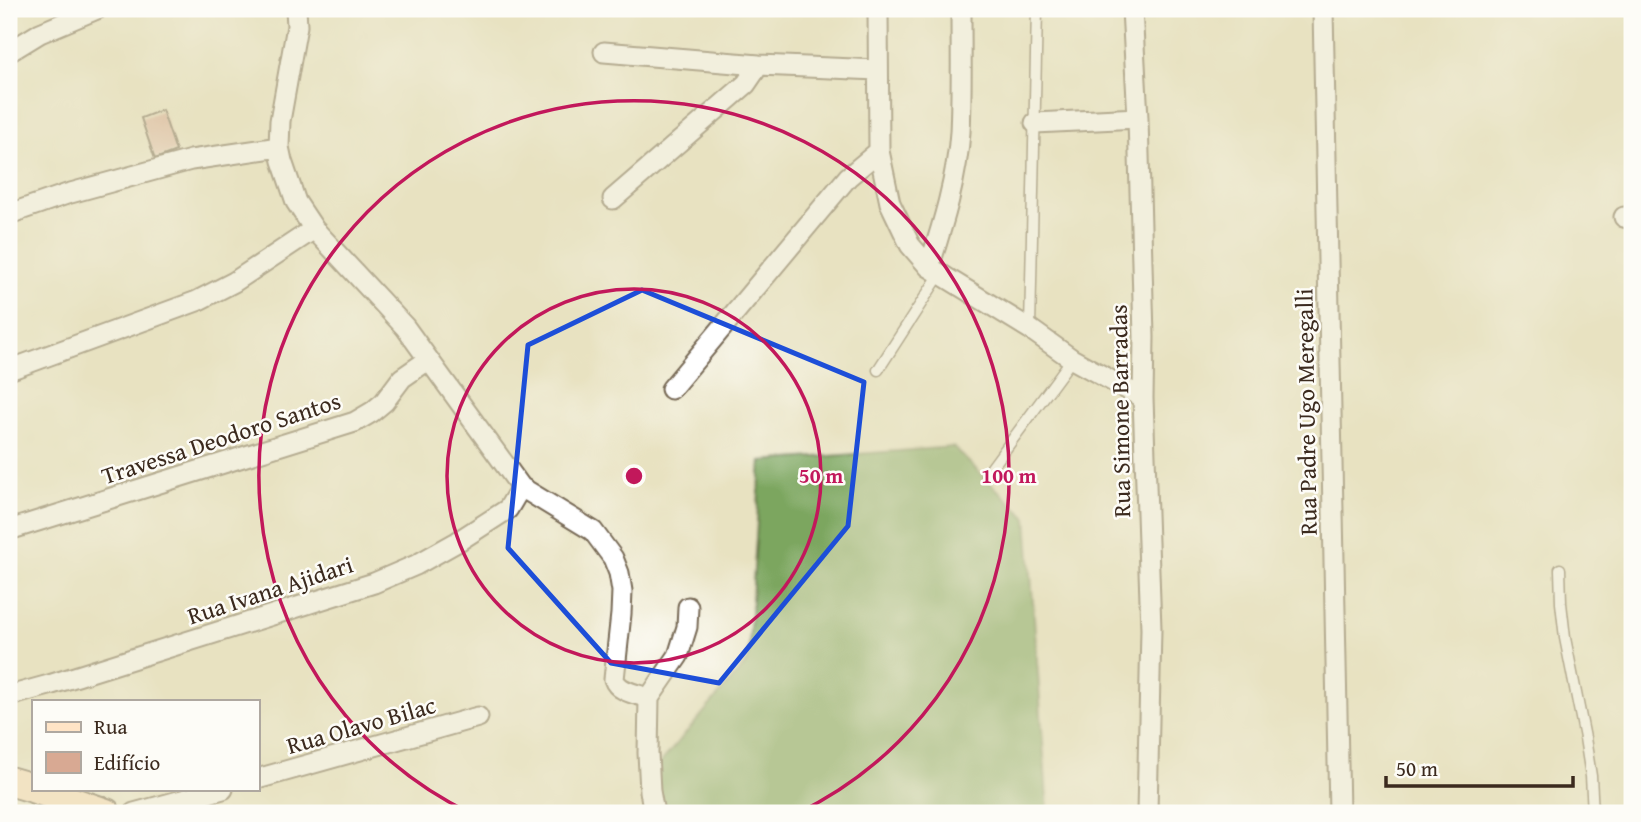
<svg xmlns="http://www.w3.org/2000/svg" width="1641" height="822" font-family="'Gentium Book Plus',serif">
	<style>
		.forest { fill: #7ca65f; stroke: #5c683e; stroke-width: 2 }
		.building { fill: #d8a993 }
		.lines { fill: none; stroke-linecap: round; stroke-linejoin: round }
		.lane-casing { stroke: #786a57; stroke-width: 13 }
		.street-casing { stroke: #786a57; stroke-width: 23 }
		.secondary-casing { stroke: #786a57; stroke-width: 32 }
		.lane { stroke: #fff; stroke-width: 10 }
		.street { stroke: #fff; stroke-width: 19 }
		.secondary { stroke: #ffe4c6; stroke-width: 28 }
		.marked { fill: none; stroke: #1d4ed8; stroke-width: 5; stroke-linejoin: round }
		.ring { fill: none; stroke: #c2185b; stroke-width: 3.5 }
		.labels { text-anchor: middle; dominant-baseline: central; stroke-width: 5; stroke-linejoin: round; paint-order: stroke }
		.street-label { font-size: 24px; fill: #3b2a1e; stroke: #fdfcf7 }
		.centre { fill: #c2185b; stroke: #fdfcf7; stroke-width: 3.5 }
		.ring-label { font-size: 21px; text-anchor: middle; font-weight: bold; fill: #c2185b; stroke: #fdfcf7; stroke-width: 5; stroke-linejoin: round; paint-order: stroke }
	</style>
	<rect width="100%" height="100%" fill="#fdfcf7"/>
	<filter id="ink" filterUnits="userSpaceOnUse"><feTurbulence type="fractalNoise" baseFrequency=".0143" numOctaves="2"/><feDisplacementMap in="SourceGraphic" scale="14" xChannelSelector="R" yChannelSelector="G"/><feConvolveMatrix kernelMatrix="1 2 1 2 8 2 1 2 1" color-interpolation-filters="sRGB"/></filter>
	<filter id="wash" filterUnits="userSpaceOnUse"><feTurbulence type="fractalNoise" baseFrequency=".00686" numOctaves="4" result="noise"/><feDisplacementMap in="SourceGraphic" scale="28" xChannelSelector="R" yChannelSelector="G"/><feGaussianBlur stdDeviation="1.57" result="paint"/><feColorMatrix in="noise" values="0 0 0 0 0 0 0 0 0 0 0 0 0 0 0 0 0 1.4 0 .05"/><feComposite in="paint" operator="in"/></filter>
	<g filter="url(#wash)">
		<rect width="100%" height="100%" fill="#e8e2c1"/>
		<path class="forest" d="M953,447L1027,518L1048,813H649L643,783L748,661L761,461Z"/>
		<g id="blocks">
			<path class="building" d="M162,110L176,151L155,159L141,118Z"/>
		</g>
	</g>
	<g filter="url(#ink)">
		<use href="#blocks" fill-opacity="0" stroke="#786a57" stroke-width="2"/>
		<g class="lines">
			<g class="lane-casing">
				<path id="lane" d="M1030,328L1037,9
					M878,370L940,274
					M987,474L1072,359
					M1560,569L1561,603L1565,638L1585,738L1591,776L1593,813"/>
			</g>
			<g class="street-casing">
				<path id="street" d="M296,9L297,26L280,121L279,147L282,161L296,202L314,229L405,327L521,487L593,531L613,558L619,573L622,591L621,614L614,679C618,692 637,694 649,698
					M878,9L879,151L890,203L910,245L929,267L1030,329L1072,359L1143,398
					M1132,9L1138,118L1144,337L1143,398L1151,629L1147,813
					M1323,9L1339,813
					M9,52L40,33L97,9
					M604,52L759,65L878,70
					M1035,123L1138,118
					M613,199L746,84L759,65
					M9,214L67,194L191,160L279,147
					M1624,217L1632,219
					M929,267C943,224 957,178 960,132C962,91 961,50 961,9
					M9,370L197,301L234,282L314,229
					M671,389L848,177L879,151
					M9,530L355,422L372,412L384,402L402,378L428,360
					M9,696L49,685L374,583L416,565L457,542L508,509L521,487
					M257,779L478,717
					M134,813L223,789
					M654,813L650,791L648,753L649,698L678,656L687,627L688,607"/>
			</g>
			<g class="secondary-casing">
				<path id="secondary" d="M9,781L33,788
					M35,789L106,813"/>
			</g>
			<use href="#lane" class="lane"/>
			<use href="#street" class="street"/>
			<use href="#secondary" class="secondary"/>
		</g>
	</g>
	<path d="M0 0H1641V822H0ZM642,290L864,382L848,526L719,683L611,663L508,548L528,345Z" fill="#e8e2c1" fill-opacity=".55" fill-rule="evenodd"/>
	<path class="marked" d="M642,290L864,382L848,526L719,683L611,663L508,548L528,345Z"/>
	<g class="ring">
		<circle cx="634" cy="476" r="187"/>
		<path d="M470 813A375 375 0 1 1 798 813"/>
	</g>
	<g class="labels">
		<g class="street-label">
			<text transform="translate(1120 411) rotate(-91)">Rua Simone Barradas</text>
			<text transform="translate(1306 412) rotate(-91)">Rua Padre Ugo Meregalli</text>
			<text transform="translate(221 438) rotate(-18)">Travessa Deodoro Santos</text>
			<text transform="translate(270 590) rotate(-18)">Rua Ivana Ajidari</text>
			<text transform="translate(361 725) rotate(-16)">Rua Olavo Bilac</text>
		</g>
	</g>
	<circle cx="634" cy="476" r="10" class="centre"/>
	<g class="ring-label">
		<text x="821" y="483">50 m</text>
		<text x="1009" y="483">100 m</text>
	</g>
	<rect width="1641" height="822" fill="none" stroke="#fdfcf7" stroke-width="35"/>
	<rect x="32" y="700" width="228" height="91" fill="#fdfcf7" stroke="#afa8a0" stroke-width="2"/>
	<rect x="46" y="722" width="35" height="10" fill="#ffe4c6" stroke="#afa8a0" stroke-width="2"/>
	<text x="94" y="734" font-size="21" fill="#3b2a1e">Rua</text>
	<rect x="46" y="752" width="35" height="21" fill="#d8a993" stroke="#afa8a0" stroke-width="2"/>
	<text x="94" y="770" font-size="21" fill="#3b2a1e">Edifício</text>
	<path d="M1386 776v10h187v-10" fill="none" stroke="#3b2a1e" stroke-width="3.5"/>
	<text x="1396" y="776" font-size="21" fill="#3b2a1e" stroke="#fdfcf7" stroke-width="5" paint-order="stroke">50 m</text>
</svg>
